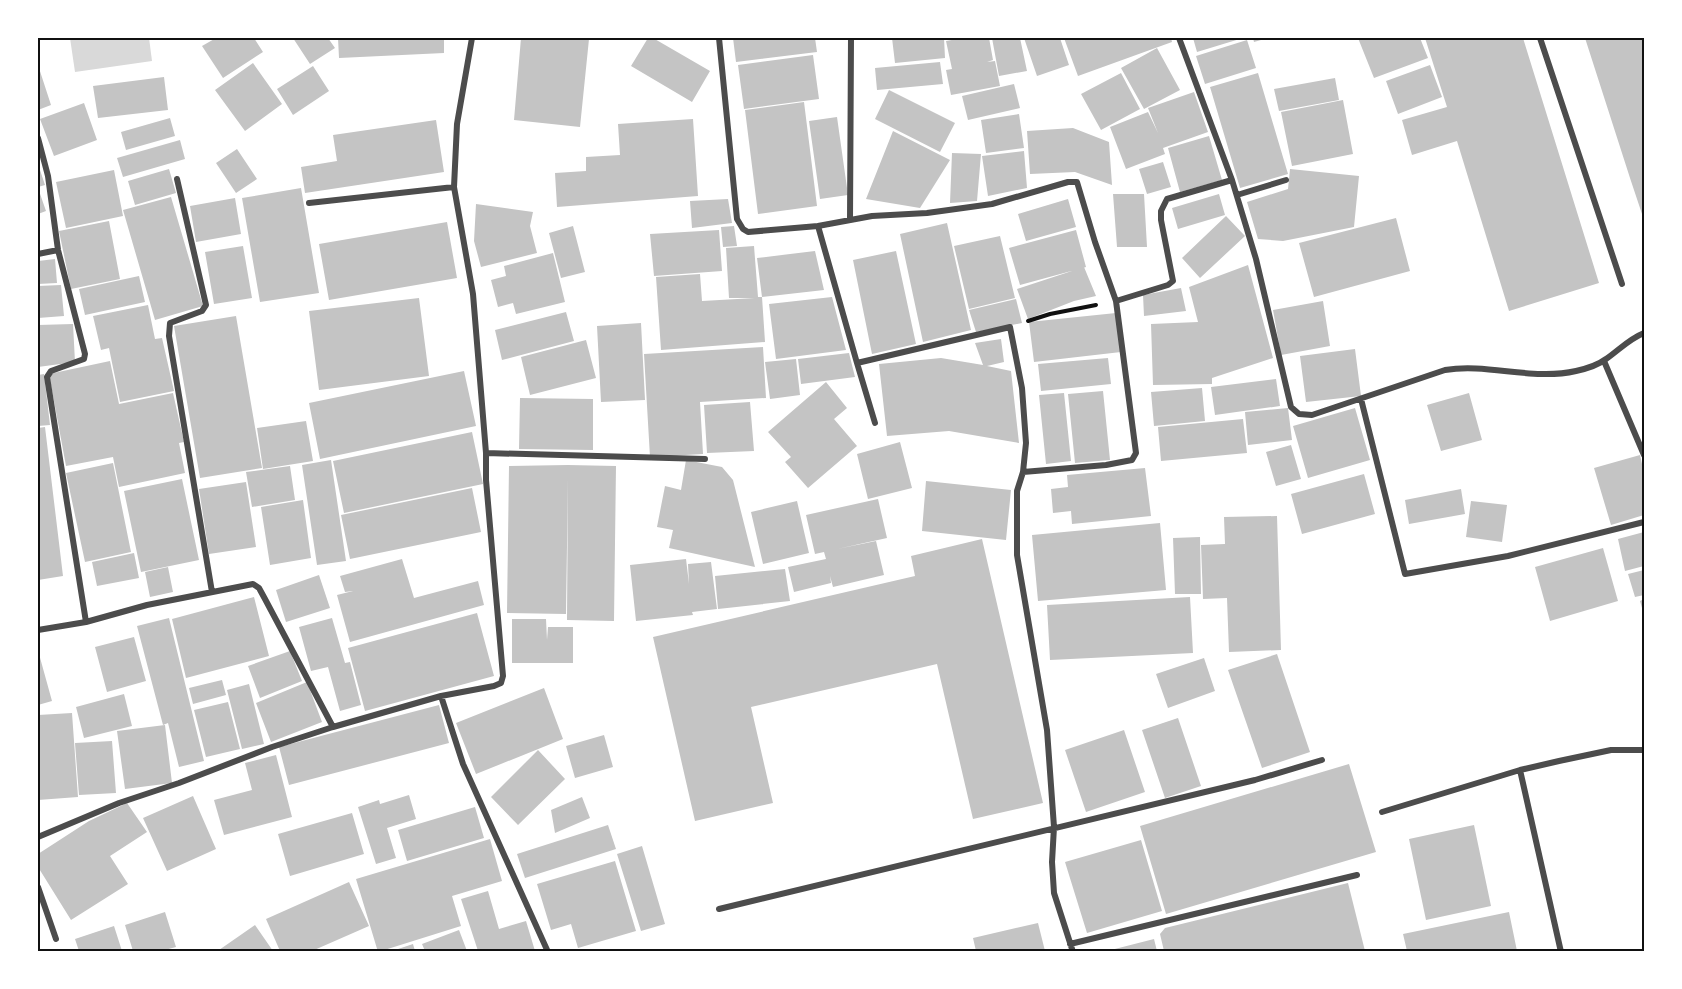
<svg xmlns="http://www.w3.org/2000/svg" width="1682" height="989" font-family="'Sofia Sans Condensed',sans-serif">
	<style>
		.water { fill: #d9d9d9 }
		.building { fill: #c4c4c4 }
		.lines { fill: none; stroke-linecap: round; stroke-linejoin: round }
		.path { stroke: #111; stroke-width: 4 }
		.minor { stroke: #4c4c4c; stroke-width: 6 }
		.neatline { fill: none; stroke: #111; stroke-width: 2 }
	</style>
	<rect width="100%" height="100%" fill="#fff"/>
	<path class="water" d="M70,38H149L152,61L75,72Z"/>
	<path class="building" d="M216,38H254L263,52L223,78L202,46Z
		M293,38H328L335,48L310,64Z
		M338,38H444V53L339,58Z
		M521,38L589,39L580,127L514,120Z
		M648,38H653L710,71L692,102L631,66Z
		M733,38H815L817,52L736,62Z
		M892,38H944L945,58L895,63Z
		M963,38H989L993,60L987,62L995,61L1000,86L951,95L946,70L952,69L946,41Z
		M992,38H1020L1027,71L999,76Z
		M1024,38H1060L1069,65L1037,76Z
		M1064,38H1171L1172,42L1078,76Z
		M1193,38H1243L1197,52Z
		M1253,38H1268L1254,42Z
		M1358,38H1420L1428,58L1374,78Z
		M1425,38H1523L1599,283L1509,311L1457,141L1412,155L1402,120L1447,107Z
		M1585,38H1644V220L1630,178Z
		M1247,40L1256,68L1205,84L1196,56Z
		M1157,48L1180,90L1144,109L1121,68Z
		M813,55L819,99L744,109L738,65Z
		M940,62L943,84L877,90L875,68Z
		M253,63L282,104L245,131L215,90Z
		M38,65L51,105L38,110Z
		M1430,65L1442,97L1398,114L1386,81Z
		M313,66L329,91L293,115L277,89Z
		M1121,73L1140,109L1101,130L1081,94Z
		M1258,73L1288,174L1240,188L1210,87Z
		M164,77L168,110L98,118L93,86Z
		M1335,78L1339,100L1279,111L1274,89Z
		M1014,84L1020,108L968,120L962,96Z
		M889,90L955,123L940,152L875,119Z
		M1194,92L1208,132L1163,148L1165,154L1126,169L1110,127L1148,112L1158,133L1148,108Z
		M1343,100L1353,154L1292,166L1281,112Z
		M804,102L817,206L758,214L745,110Z
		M84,103L97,140L54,156L40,119Z
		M1019,114L1024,148L986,153L981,120Z
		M837,117L848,195L820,199L809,121Z
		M170,118L175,136L126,150L121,132Z
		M693,119L698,196L557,207L555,173L586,171V157L620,155L618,124Z
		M436,120L444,172L305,193L301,167L337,161L333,135Z
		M1073,128L1109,142L1112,185L1075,172L1030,174L1027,131Z
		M893,131L950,160L920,208L866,199Z
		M1209,136L1222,180L1180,192L1168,148Z
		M180,140L185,159L123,177L117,158Z
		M237,149L257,179L236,193L216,163Z
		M1024,151L1027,188L988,196L982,156Z
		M952,153L981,154L977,201L950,203Z
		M1163,162L1171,187L1147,194L1139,169Z
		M38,164L45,185L38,187Z
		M169,169L176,193L135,205L128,181Z
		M1290,169L1359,176L1354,227L1283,241L1258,239L1247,202L1288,189Z
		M114,170L123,216L66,228L56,182Z
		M38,188L46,211L38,214Z
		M301,188L319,293L260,302L242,198Z
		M1113,194H1144L1147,247H1117Z
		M1219,194L1225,215L1178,229L1172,208Z
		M171,197L203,306L155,320L123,210Z
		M235,198L241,234L196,242L190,206Z
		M728,199L732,223L692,228L690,201Z
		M1068,199L1076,227L1026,241L1018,214Z
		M476,204L533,212L530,226L537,253L481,267L474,241Z
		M1226,216L1245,236L1200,278L1182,258Z
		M1396,218L1410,271L1314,297L1299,243Z
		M109,221L120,279L71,289L59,231Z
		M447,222L457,278L329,300L319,244Z
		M947,223L971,330L923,342L900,234Z
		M573,226L585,272L561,278L549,233Z
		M734,226L737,246L723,247L721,227Z
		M719,230L722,271L654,276L650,234Z
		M1076,230L1086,267L1020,285L1009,248Z
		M1000,236L1015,298L969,309L954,246Z
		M243,246L252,298L214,304L205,252Z
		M754,246L758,297H762L765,342L661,350L656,277L700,274L702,301L755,298H729L726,248Z
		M815,251L824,290L762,297L757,258Z
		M896,251L916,344L872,354L853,260Z
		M553,253L565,302L516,314L513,303L498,307L491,280L506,276L504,266Z
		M55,259L57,283L38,284V261Z
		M1248,265L1273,358L1212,378V384L1153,385L1151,324L1198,322L1189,287Z
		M1084,267L1096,296L1074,301L1028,319L1017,289Z
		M139,276L145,302L85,315L79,289Z
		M61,285L64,316L38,318V286Z
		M1181,288L1186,311L1144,316L1143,295Z
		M832,297L846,350L776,359L769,304Z
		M419,298L429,376L319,390L309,311Z
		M1016,299L1022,323L976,332L969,310Z
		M1323,301L1330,346L1281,355L1273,310Z
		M148,305L155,339L162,338L174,391L120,402L109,348L101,350L93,316Z
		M566,312L574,341L502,360L495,330Z
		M1116,313L1121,352L1034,362L1029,322Z
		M236,316L262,468L200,478L174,326Z
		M641,323L645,400L601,402L597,326Z
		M73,324L75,362L38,367V325Z
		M1001,339L1004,362L987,366L1011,371L1019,443L949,431L887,436L879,364L941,358L983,365L975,343Z
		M586,340L596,378L530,395L521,357Z
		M763,347L766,398L700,402L703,454L650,457L644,354Z
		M1355,349L1361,396L1306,402L1300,356Z
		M849,353L855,377L801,384L798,359Z
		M1108,358L1111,384L1041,391L1038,364Z
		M796,359L800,395L770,399L765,362Z
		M110,361L119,404L173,393L184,442L179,443L185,473L119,487L113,457L66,466L49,374Z
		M464,371L476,426L320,459L309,403Z
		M44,374L50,425L38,426V375Z
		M1276,379L1280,406L1215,415L1211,387Z
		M826,382L847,408L834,419L857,446L808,488L785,462L791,457L768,432Z
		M1202,388L1205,421L1154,426L1151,392Z
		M1103,391L1110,460L1075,463L1068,394Z
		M1064,393L1071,461L1046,464L1039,395Z
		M1469,393L1482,440L1441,451L1427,405Z
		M520,398L593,399V450L519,449Z
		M750,402L754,451L707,453L704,405Z
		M1288,408L1292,440L1248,445L1245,412Z
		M1355,408L1370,460L1308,478L1293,426Z
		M1243,419L1247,453L1161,461L1158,427Z
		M306,421L313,461L263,469L257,428Z
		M45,427L63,576L38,580V428Z
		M472,432L483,484L344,513L333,461Z
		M900,442L912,488L868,499L857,454Z
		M1291,445L1301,479L1276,486L1266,452Z
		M1640,455L1644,473V515L1611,525L1594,468Z
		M331,460L346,561L317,565L302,465Z
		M686,460L722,467L733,480L755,567L669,548L673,530L657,527L665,486L681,490Z
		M113,463L131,552L85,562L66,473Z
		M568,465L616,466L614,621L567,620L568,478L566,614L507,613L509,466Z
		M290,466L295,500L252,507L246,472Z
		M1145,468L1151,516L1072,524L1071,511L1053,513L1051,489L1068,487L1067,475Z
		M1364,474L1375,514L1302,534L1291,494Z
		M182,479L199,560L141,572L124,491Z
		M926,481L1011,490L1006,540L922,531Z
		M246,482L256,547L209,554L199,489Z
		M472,488L481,532L350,559L341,515Z
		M1461,489L1465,514L1409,524L1405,500Z
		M878,499L887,538L837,549L876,541L884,575L833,587L830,576L831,583L794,592L788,567L826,559L824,552L815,554L806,515Z
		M303,500L311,558L270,565L261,507Z
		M797,501L809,553L763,564L751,512Z
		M1471,501L1507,505L1502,542L1466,537Z
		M1277,516L1281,650L1229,652L1227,598L1203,599L1201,545L1225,544L1224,517Z
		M1160,523L1166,590L1038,601L1032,535Z
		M1644,532V566L1625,571L1618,539Z
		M1200,537L1201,594H1175L1173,538Z
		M982,539L1043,803L973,819L937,664L751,707L773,803L695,821L653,637L915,576L911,556Z
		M1603,548L1618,601L1550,621L1535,567Z
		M134,553L139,578L97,586L92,562Z
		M402,559L414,598L478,581L484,605L350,642L337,595L353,591L345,592L340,576Z
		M686,559L689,584L688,564L711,562L717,609L692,612L693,615L636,621L630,565Z
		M168,567L173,592L150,597L145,572Z
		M785,569L790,601L718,609L715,576Z
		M1644,570V595L1635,597L1628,574Z
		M319,575L330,608L286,622L276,590Z
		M254,597L269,656L186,678L172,619Z
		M1190,597L1193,653L1050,660L1047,605Z
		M1644,599V615L1640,601Z
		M477,613L494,676L365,711L348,648Z
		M169,618L204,761L179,767L168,723L163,725L137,626Z
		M332,618L345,663L350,662L361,705L340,711L328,667L311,671L299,627Z
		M512,619H546L547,640L548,627H573V663H512Z
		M134,637L146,681L107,692L95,647Z
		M290,651L302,681L260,698L248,666Z
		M38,654H39L52,701L38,705Z
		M1277,654L1310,752L1262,768L1228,670Z
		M1204,658L1215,691L1168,708L1156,674Z
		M222,680L226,695L193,704L189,688Z
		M307,682L322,722L271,742L256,703Z
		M249,684L264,744L242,749L227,690Z
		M544,688L563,739L476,774L456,723Z
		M124,694L132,726L84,738L76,707Z
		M228,702L240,749L206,757L194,710Z
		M439,705L449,743L289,785L279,747Z
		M72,713L78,797L38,800V715Z
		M1178,718L1201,786L1165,798L1142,730Z
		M165,725L172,783L125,789L117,731Z
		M1124,730L1145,792L1086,812L1065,750Z
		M604,735L613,767L575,778L566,746Z
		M112,741L116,793L79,795L75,743Z
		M538,750L565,779L518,825L491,797Z
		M276,755L292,817L224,835L214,800L252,790L245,763Z
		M1349,764L1376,852L1166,914L1140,826Z
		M409,795L416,819L387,828L396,858L376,864L358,807L379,800L380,804Z
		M193,796L216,849L167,871L143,818Z
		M582,797L590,818L555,833L551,810Z
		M127,803L147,832L110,856L128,884L71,920L38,867V854L89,821Z
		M475,807L484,838L407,861L398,830Z
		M352,813L364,854L290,876L278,834Z
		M608,825L616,849L525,878L517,854Z
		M1474,825L1491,906L1426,920L1409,839Z
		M490,839L502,881L452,896L461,926L378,952L356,879Z
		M1141,840L1162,911L1087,933L1065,862Z
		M642,846L665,924L641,931L617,854Z
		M615,861L636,931L578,948L571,924L551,930L537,884Z
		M349,882L369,926L312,951H280L266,919Z
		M1348,883L1365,951H1164L1160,934L1165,928Z
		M488,891L499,929L526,921L535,951H478L461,899Z
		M165,912L176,947L161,951H133L125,925Z
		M1509,912L1517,951H1407L1403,934Z
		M1038,923L1045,951H976L973,938Z
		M255,925L273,951H221L219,950Z
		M114,926L122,951H79L75,939Z
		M459,930L467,951H425L422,944Z
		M1154,939L1157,951H1107Z
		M413,944L415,951H392Z"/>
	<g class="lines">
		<path class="path" d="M1028,321L1050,314L1096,305"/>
		<path class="minor" d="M719,38L737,219L743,229L748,232L818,226L857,363L1010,327L1022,388L1026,443L1023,472L1017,491V555L1047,730L1054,827L1052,862L1054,893L1073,952
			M1179,38L1232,180L1256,259L1291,407L1299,414L1312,415L1445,370C1489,363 1532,381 1576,371C1585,369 1598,365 1606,359C1619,350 1629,339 1644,333
			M1540,38L1622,284
			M38,138L48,176L58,250L85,354L84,359L51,371L47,377L86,622
			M177,179L206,305L202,311L170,323L169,336L212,592
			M1237,195L1286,180
			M309,203L454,187
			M850,220L851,38
			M818,226L872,216L927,213L992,204L1068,182H1077L1095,242L1116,301L1136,453L1132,460L1106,465L1023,472
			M38,254L58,250
			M1116,301L1168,285L1173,281L1161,220V211L1167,199L1232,180
			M1604,361L1644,455
			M857,363L875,423
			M1361,399L1405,574L1508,556L1644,522
			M486,453L705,459
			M38,630L86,622L147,605L253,584L259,588L265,599L333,727
			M441,696L463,764L548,952
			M1520,770L1561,952
			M1382,812L1520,770L1559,761L1611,750H1644
			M38,837L119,803L179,783L272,747L333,727L441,696L494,686L501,683L503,676L486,480V453L473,294L454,187L457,124L472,38
			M38,887L56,939
			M719,909L1255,780L1322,760
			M1070,944L1357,875"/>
	</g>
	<rect width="1682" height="989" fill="none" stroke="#ffffff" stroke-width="78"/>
	<rect x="39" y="39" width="1604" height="911" class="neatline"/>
</svg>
